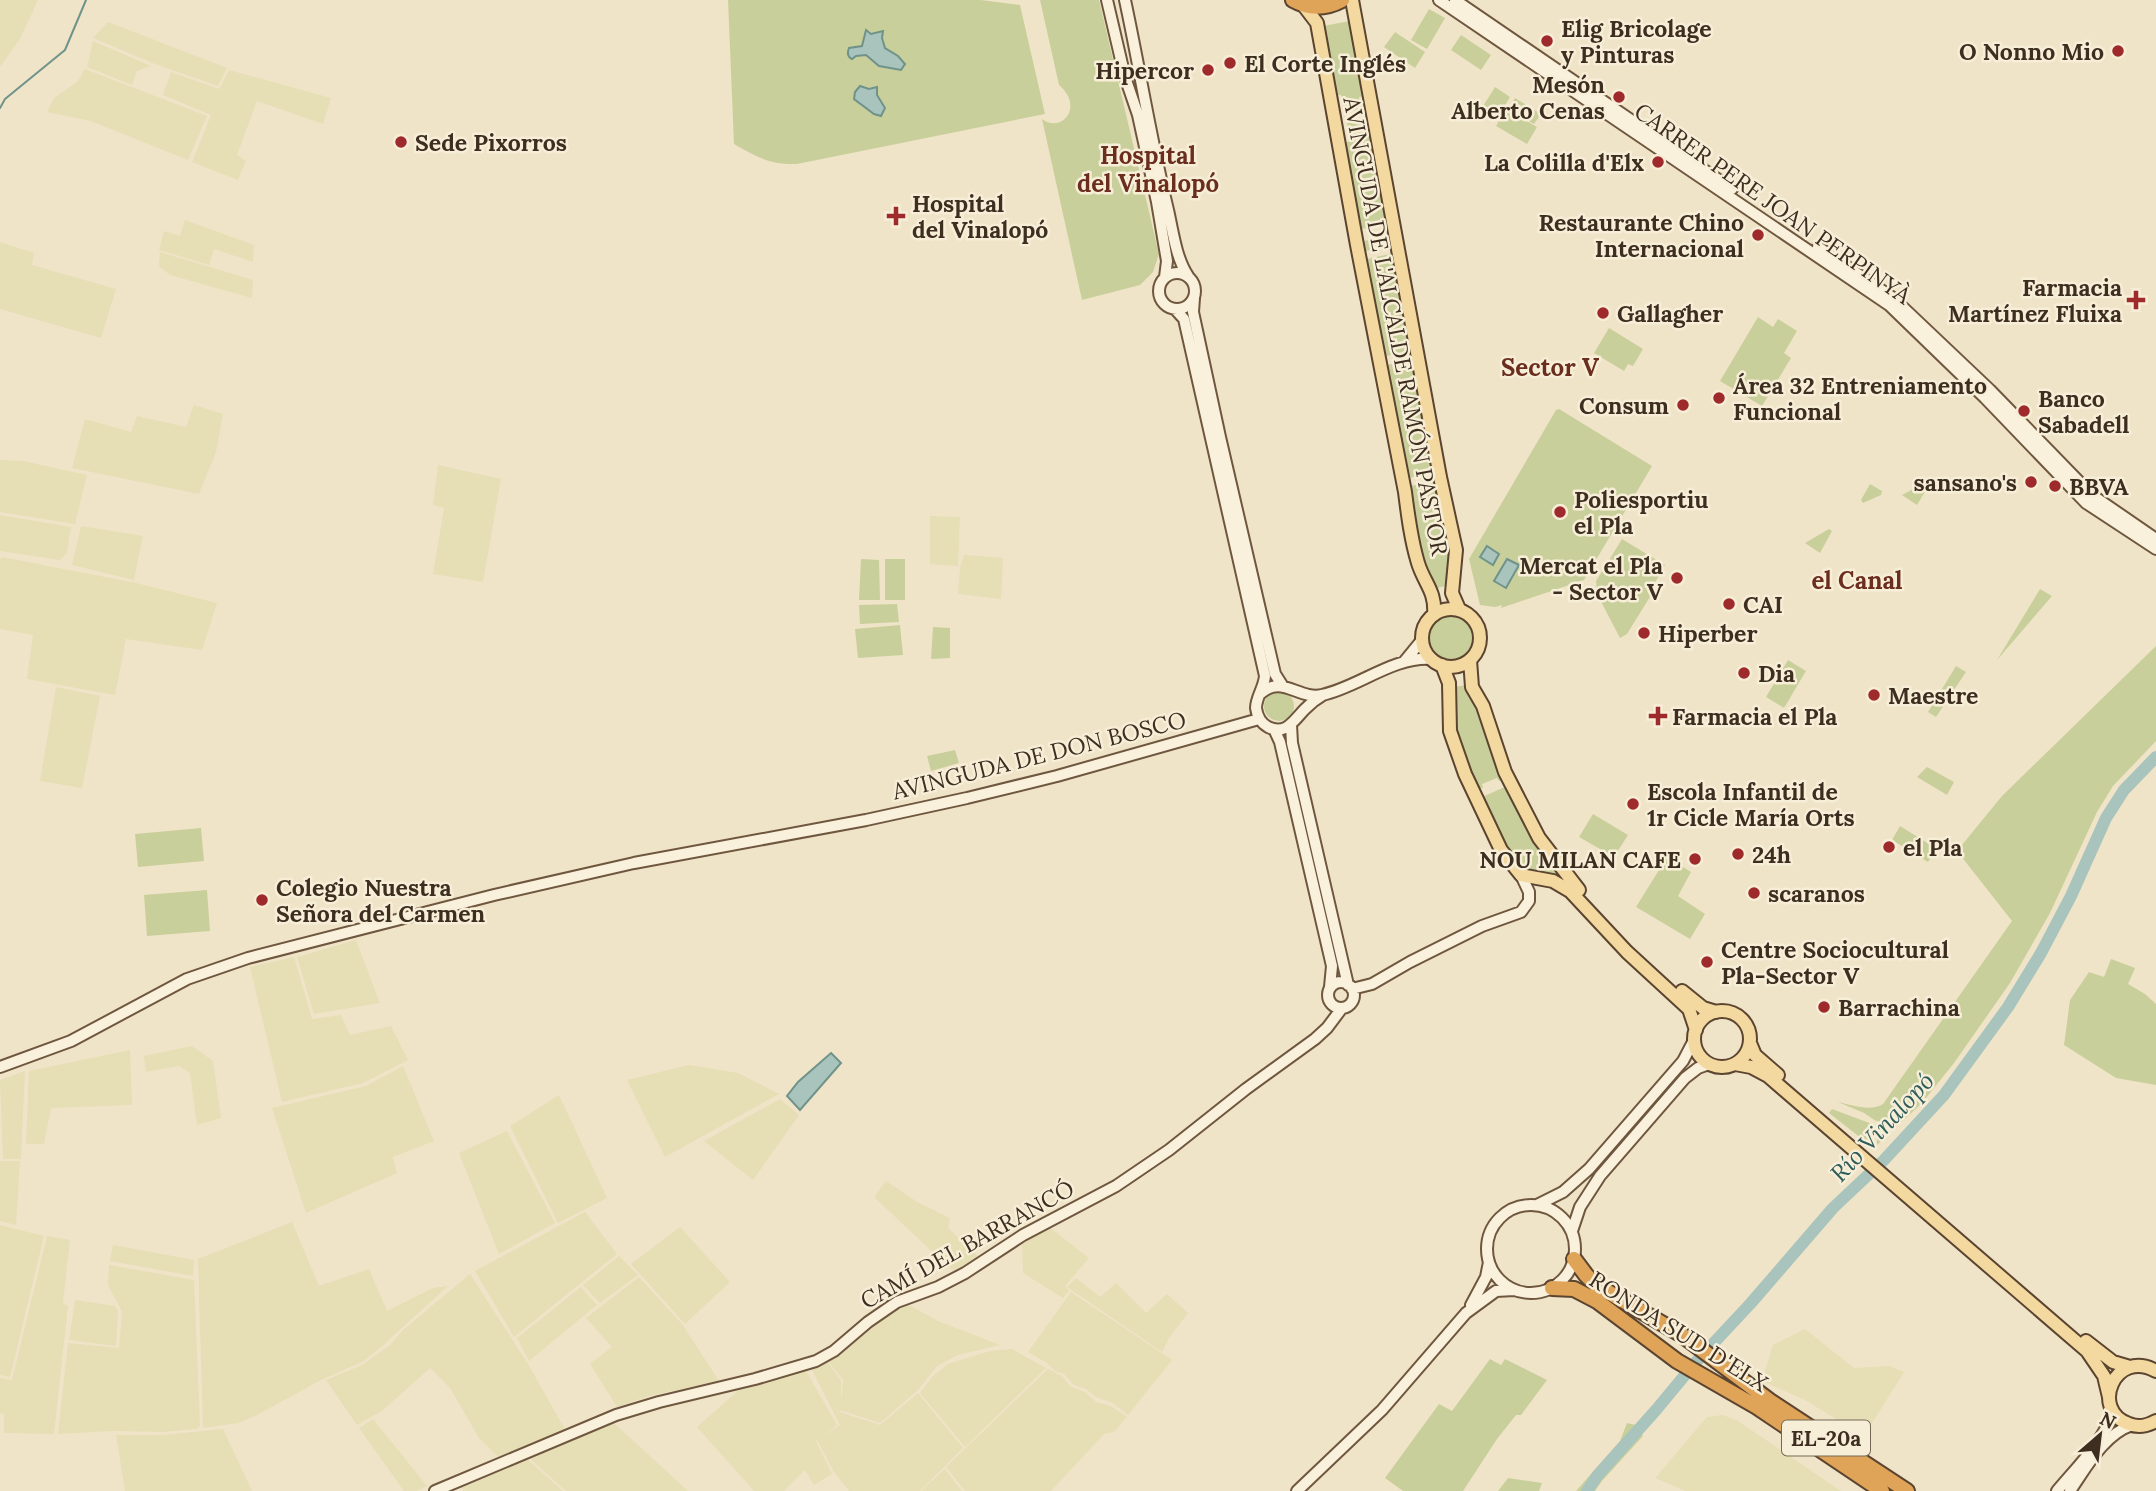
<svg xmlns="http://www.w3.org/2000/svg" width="2156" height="1491" font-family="Lora,serif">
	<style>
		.farmland { fill: #e6deb5 }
		.green { fill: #c9cf9b }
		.water { fill: #a9c4bc; stroke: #6f938a; stroke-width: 2 }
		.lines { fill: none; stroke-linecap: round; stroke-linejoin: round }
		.stream { stroke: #6f938a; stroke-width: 2 }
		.river { stroke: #a9c4bc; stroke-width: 12 }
		.secondary-casing { stroke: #6f573f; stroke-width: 14 }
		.primary-casing { stroke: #5b4430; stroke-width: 16 }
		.highway-casing { stroke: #5b4430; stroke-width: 18 }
		.secondary { stroke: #faf1dc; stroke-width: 10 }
		.primary { stroke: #f3d9a0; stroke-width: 12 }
		.highway { stroke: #e0a458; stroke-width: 14 }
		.poi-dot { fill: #9e2a2b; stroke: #f7eed8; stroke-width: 2.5 }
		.labels { text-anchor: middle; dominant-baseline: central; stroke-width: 5; stroke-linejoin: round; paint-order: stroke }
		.shield { fill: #f7eed8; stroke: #756857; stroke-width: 2 }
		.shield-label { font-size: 21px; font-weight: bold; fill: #3d2e20 }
		.poi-label { font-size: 23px; font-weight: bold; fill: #3d2e20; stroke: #f7eed8; text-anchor: start }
		.street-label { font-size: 23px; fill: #3d2e20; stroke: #f7eed8 }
		.neighbourhood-label { font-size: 24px; font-weight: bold; fill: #6b2e1e; stroke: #f7eed8 }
		.water-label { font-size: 24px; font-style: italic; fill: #2f5d5a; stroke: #f7eed8 }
	</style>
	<rect width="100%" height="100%" fill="#f0e4c8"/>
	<path class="farmland" d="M0,0H38L20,39L0,67Z
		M108,22L227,68L218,86L155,64L93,38Z
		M93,41L151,66L137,71L132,85L87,67Z
		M85,69L207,116L188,160L91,121L47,112L54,98L77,82Z
		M229,70L331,98L323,124L257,101L237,155L246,161L238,180L192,162L211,115L163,95L171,72L219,89Z
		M185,220L254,245L253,262L214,249L209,265L159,250L164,231L180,236Z
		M0,242L34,253L32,265L116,289L101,338L0,309Z
		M160,252L253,280L252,298L170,275L159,266Z
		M194,405L223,414L216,452L199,494L72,468L85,419L131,432L137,416L186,427Z
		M0,460L23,461L87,475L75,524L0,512Z
		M438,465L501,479L483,582L433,574L444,508L433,505Z
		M0,515L71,527L67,553L60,560L0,551Z
		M930,516L960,517L958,566L930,564Z
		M81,526L143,536L134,580L72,565Z
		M964,555L1003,558L1001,599L958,594L960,568Z
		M2,557L136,583L217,603L202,650L126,639L115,695L27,679L33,635L0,629V560Z
		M56,687L100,696L82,788L40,781Z
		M356,940L380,1003L314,1014L297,957Z
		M294,957L312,1019L341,1015L350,1035L391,1026L408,1060L363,1083L282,1102L250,967Z
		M192,1046L213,1061L221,1118L197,1125L190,1073L179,1066L146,1072L144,1056Z
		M130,1050L132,1105L51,1108L44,1144H26L29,1071Z
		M689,1065L738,1073L779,1094L665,1157L627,1080Z
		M403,1066L434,1141L393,1157L397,1173L306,1213L272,1108L366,1086Z
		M25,1071L21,1159H3L0,1080Z
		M559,1095L607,1198L558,1223L510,1126Z
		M780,1099L799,1115L753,1180L704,1141Z
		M507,1131L555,1223L499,1254L459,1153Z
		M0,1161H20L16,1225L0,1221Z
		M886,1181L917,1202L950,1218L948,1228L980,1258L953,1271L874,1197Z
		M585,1212L617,1254L514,1337L475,1271Z
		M292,1222L319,1286L369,1269L387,1311L433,1288L448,1286L380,1348L362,1362L321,1380L255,1416L238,1423L203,1428L198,1259Z
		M0,1225L44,1236L10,1377L0,1375Z
		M1048,1226L1089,1258L1065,1286L1069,1291L1063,1298L1023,1273L1022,1242Z
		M680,1227L730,1282L685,1324L631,1264Z
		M47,1236L70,1240L63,1303L68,1306L54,1434L4,1433V1414L0,1413V1378L12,1380Z
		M113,1245L194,1260L193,1276L110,1261Z
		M619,1256L638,1275L600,1303L583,1285Z
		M109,1265L194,1280L200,1426L196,1429L163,1432L113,1431L58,1434L68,1343L119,1348L122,1312L108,1285Z
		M470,1274L528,1364L566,1431L499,1458L479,1438L450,1388L430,1368L383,1410L357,1425L326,1380L362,1365L390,1345L403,1330Z
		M639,1277L682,1324L719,1381L649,1396L617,1407L590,1364L612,1347L586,1318Z
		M1076,1278L1100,1297L1116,1283L1146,1313L1167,1294L1188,1313L1169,1338L1162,1352L1067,1287Z
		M581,1287L597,1305L529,1361L517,1338Z
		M1071,1292L1172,1360L1128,1415L1113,1403L1096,1397L1086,1389L1074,1385L1064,1374L1055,1371L1047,1363L1028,1352Z
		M75,1300L115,1306L118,1311L116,1346L69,1340Z
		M907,1304L938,1321L1000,1345L958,1355L937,1366L918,1390L880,1423L840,1410V1412L880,1425L918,1393L963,1448L920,1491H849L834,1472L817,1440L816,1441L832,1474L814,1485L805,1470L784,1491H754L697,1427L741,1388L806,1371L837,1425L822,1437L840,1425L812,1370L827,1361L841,1381V1402L843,1380L828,1361L878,1320Z
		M1805,1329L1854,1368L1889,1366L1904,1372L1864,1436L1805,1400L1762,1381L1773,1345Z
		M1012,1349L1046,1368L965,1447L920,1393L932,1377L948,1364L990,1351Z
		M1048,1369L1062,1376L1071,1387L1085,1392L1096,1402L1111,1406L1127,1417L1114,1432L1104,1434L1051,1491H965L946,1467Z
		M1723,1415L1738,1421L1841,1491H1685L1655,1478L1707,1417Z
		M373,1419L427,1486L417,1491H404L359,1428Z
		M614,1423L688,1491H566L528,1457Z
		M223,1429L252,1491H125L116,1435H163Z
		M526,1458L563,1491H465L460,1487Z
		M945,1469L962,1491H922L923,1489Z"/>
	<path class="green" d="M728,0H981L1020,5L1045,114L797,164C770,165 757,157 734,144Z
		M1040,0H1099L1159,254L1153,272L1140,285L1082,300L1042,119C1061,134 1085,107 1059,85Z
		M1429,9L1445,18L1427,49L1411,40Z
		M1350,21L1364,96L1359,97L1361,109L1345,113L1341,95H1336L1323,26Z
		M1395,32L1425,52L1415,68L1384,47Z
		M1461,35L1491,55L1481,70L1451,50Z
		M1495,87L1510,97L1496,120L1480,111Z
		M1515,98L1541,114L1534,124L1508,109Z
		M1506,109L1537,127L1527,144L1496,126Z
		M1363,120L1365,133L1371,132L1388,223L1362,229L1345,143L1350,141L1347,123Z
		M1391,236L1392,245L1366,251L1364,241Z
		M1394,253L1412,352L1385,356L1367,259Z
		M1758,317L1773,327L1778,319L1797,331L1784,353L1791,358L1762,406L1720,381Z
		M1609,328L1643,349L1633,366L1628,364L1624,371L1594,353Z
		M1414,360L1435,473L1408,478L1387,365Z
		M1559,409L1652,466L1584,580L1501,608L1502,605L1495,607L1480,605L1469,559L1556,410Z
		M1930,480H1932L1917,505L1902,495Z
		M1436,481L1449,552L1450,561L1445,586L1437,588L1422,554L1410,486Z
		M1870,484L1882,491L1881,495L1863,503L1861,500Z
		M1829,529L1832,531L1820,553L1805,543Z
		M1622,539L1665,565L1652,588L1653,592L1627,634L1620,638L1597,594L1596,581Z
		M861,559L879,560L880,600H859Z
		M885,559H905V600H885Z
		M2040,589L2052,596L1997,660Z
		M897,604L899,622L860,624L859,605Z
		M1429 638a23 23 0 1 1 46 0a23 23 0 1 1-46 0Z
		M900,625L903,655L858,658L855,629Z
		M933,627L950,628V658L931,659Z
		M2156,646V741L2113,786L2097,812L2050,913L2010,983L1954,1063L1922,1103L1877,1145V1137L1880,1128L1891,1132L1902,1120L1900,1119L1891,1122L1876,1121L1864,1113L1838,1102C1852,1105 1871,1112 1883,1104L2012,921L1957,851L2002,796Z
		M1788,660L1806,671L1784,708L1766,697Z
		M1956,666L1966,672L1936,717L1928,712Z
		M1466,685L1480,710L1503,779L1499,781L1497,778L1482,784L1483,788L1478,789L1462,749L1454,719L1455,687Z
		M1264 706a15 15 0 1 1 30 0a15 15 0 1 1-30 0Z
		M955,750L959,763L931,771L927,756Z
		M1927,767L1954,782L1947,795L1917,777Z
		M1507,786L1563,877C1552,874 1540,874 1530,870C1507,860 1492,818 1482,797Z
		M1593,814L1628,835L1614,857L1579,837Z
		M1900,826L1937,849L1928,862L1892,840Z
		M201,828L204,861L138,867L135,834Z
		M1667,857L1691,872L1678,896L1705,914L1690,939L1636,907Z
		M207,890L210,931L147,936L144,895Z
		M2111,959L2135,968L2128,984L2145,994L2156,1004V1085L2116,1078L2064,1045L2070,1000L2089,972L2104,977Z
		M1832,1109L1872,1124L1874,1128L1869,1142H1866L1829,1113Z
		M1490,1359L1501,1365L1505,1359L1547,1380L1521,1415H1516L1497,1439L1463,1491H1403L1385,1478L1439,1404L1452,1411Z
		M1627,1423L1636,1425L1643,1436L1602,1481L1595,1491H1576L1620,1441Z
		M1508,1478L1542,1483L1539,1491H1498Z"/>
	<path class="water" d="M866,30L871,34L883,31L882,38L885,48L898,56L905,64L901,70L879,66L866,55L856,56L852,59C848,57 847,53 849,48L862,46Z
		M860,86L869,89L877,87V95L885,108L881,116L874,114L854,99L855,92Z
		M1487,546L1499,554L1493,565L1480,557Z
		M1507,559L1519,565L1506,588L1494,581Z
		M831,1053L841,1063L800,1110L787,1096L798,1082Z"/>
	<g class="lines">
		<path class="stream" d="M0,108L5,99L65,50L86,0"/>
		<path class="river" d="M1587,1491L1597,1476L1656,1410L1695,1363L1751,1303L1833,1208L1884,1160L1944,1095L2008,1007L2041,953L2071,896L2106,818L2124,790L2156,757"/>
		<g class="secondary-casing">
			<path id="secondary" d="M1107,0L1125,77L1138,115L1157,202L1167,261L1165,277
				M1125,0C1140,70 1151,140 1168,210C1173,232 1176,258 1188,276
				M1439,0L1889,305L1985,398L2086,503L2156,549
				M1455,0L1732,189
				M1818,247L1893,298L1990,390L2092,495L2156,539
				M1159 291a18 18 0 1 1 36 0a18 18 0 1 1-36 0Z
				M1194,298L1193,312L1220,437L1275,674L1282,685
				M1175,309L1184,319L1265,676C1264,688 1256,697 1256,708C1257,716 1261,723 1268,727C1286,736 1294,720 1305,709C1310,704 1316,699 1323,695
				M1404,662L1422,640
				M1260,694C1281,674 1299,700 1322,695C1359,687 1393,656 1432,659
				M1291,725L1292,743L1348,985
				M1274,729L1280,742L1332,966L1330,987
				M1328 995a13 13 0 1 1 26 0a13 13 0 1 1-26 0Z
				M1352,989L1372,984L1410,962L1482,926L1521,912L1529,901V892L1521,875
				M0,1067L71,1041L187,979L248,958L494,895L634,863L866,820L967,798L1057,776L1259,719
				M1487 1249a44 44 0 1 1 88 0a44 44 0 1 1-88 0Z
				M1537,1205L1563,1192L1589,1169L1683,1061L1694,1040
				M1572,1231L1580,1207L1600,1176L1685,1078L1698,1068L1709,1064
				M1471,1305L1486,1277L1489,1262
				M435,1491L616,1415L659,1402L755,1379L816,1361L834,1351L868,1322L897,1302L938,1287L965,1273L1023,1235L1116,1186L1169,1150L1246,1089L1315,1039L1327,1028L1342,1008
				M1297,1491L1382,1410L1466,1313L1496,1291L1514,1290
				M2057,1491C2077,1467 2103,1442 2113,1412
				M2070,1491C2086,1468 2104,1434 2132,1425"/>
		</g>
		<g class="primary-casing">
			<path id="primary" d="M1352,0L1440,477L1456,550L1452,593L1459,609
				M1304,6L1317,23L1357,245L1405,492C1408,516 1411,540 1418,563C1424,583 1436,591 1434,615
				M1422 638a29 29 0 1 1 58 0a29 29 0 1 1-58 0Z
				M1470,660L1472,687L1483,706L1505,772L1539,838L1579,890
				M1442,665L1449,683L1450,731L1465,774L1501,850L1521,875L1553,881L1570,891L1627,952L1689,1009L1696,1030
				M1682,991L1703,1008L1716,1012
				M1694 1039a28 28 0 1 1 56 0a28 28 0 1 1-56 0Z
				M1750,1043L1755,1055L1778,1075
				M1735,1064L1751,1067L1768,1076L2087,1351L2104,1376L2109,1397
				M2086,1341L2113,1362L2130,1367
				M2156,1371C2115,1348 2089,1410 2129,1424C2139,1428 2147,1426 2156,1421"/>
		</g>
		<g class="highway-casing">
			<path id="highway" d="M1293,0C1309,9 1325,9 1342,0
				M1574,1259L1586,1275L1596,1285L1682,1335L1770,1401L1907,1491
				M1552,1288L1574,1289L1597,1301L1677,1361L1757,1407L1882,1491"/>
		</g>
		<use href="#secondary" class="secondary"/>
		<use href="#primary" class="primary"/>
		<use href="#highway" class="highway"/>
	</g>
	<g class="poi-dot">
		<circle cx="1547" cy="41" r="7"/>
		<circle cx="2118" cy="51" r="7"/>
		<circle cx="1230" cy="63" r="7"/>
		<circle cx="1208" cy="70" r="7"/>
		<circle cx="1619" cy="97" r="7"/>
		<circle cx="401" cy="142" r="7"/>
		<circle cx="1658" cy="162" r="7"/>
		<path d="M892.5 205.5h7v7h7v7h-7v7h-7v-7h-7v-7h7z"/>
		<circle cx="1758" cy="235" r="7"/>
		<path d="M2132.5 289.5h7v7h7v7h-7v7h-7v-7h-7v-7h7z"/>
		<circle cx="1603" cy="313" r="7"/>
		<circle cx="1719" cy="398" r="7"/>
		<circle cx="1683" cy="405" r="7"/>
		<circle cx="2024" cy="411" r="7"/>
		<circle cx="2031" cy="482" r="7"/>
		<circle cx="2055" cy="486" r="7"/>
		<circle cx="1560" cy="512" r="7"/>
		<circle cx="1677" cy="578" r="7"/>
		<circle cx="1729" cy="604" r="7"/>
		<circle cx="1644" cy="633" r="7"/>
		<circle cx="1744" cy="673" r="7"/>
		<circle cx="1874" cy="695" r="7"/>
		<path d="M1654.5 705.5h7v7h7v7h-7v7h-7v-7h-7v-7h7z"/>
		<circle cx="1633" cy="804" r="7"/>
		<circle cx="1889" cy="847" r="7"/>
		<circle cx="1738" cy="854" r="7"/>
		<circle cx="1695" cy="859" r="7"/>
		<circle cx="1754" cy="893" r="7"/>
		<circle cx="262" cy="900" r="7"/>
		<circle cx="1707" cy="962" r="7"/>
		<circle cx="1824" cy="1007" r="7"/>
	</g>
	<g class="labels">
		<rect class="shield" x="1782" y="1420.5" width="88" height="35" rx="5"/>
		<g class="shield-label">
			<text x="1826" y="1438">EL-20a</text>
		</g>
		<g class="poi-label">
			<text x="1561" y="28">Elig Bricolage<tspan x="1561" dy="26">y Pinturas</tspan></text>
			<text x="2104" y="51" text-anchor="end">O Nonno Mio</text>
			<text x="1244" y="63">El Corte Inglés</text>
			<text x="1194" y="70" text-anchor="end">Hipercor</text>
			<text x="1605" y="84" text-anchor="end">Mesón<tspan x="1605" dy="26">Alberto Cenas</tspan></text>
			<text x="415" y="142">Sede Pixorros</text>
			<text x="1644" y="162" text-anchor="end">La Colilla d'Elx</text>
			<text x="912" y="203">Hospital<tspan x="912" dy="26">del Vinalopó</tspan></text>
			<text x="1744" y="222" text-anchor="end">Restaurante Chino<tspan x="1744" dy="26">Internacional</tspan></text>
			<text x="2122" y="287" text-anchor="end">Farmacia<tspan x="2122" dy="26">Martínez Fluixa</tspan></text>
			<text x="1617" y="313">Gallagher</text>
			<text x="1733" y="385">Área 32 Entreniamento<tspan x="1733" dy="26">Funcional</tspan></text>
			<text x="2038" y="398">Banco<tspan x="2038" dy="26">Sabadell</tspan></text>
			<text x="1669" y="405" text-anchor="end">Consum</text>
			<text x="2017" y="482" text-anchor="end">sansano's</text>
			<text x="2069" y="486">BBVA</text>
			<text x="1574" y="499">Poliesportiu<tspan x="1574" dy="26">el Pla</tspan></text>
			<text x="1663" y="565" text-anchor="end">Mercat el Pla<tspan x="1663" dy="26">- Sector V</tspan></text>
			<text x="1743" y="604">CAI</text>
			<text x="1658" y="633">Hiperber</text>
			<text x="1758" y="673">Dia</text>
			<text x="1888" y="695">Maestre</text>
			<text x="1672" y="716">Farmacia el Pla</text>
			<text x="1647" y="791">Escola Infantil de<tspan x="1647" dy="26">1r Cicle María Orts</tspan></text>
			<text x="1903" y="847">el Pla</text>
			<text x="1752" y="854">24h</text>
			<text x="1681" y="859" text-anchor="end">NOU MILAN CAFE</text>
			<text x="276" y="887">Colegio Nuestra<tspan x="276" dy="26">Señora del Carmen</tspan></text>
			<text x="1768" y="893">scaranos</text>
			<text x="1721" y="949">Centre Sociocultural<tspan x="1721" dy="26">Pla-Sector V</tspan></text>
			<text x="1838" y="1007">Barrachina</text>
		</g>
		<g class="street-label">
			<text transform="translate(1773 203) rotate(35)">CARRER PERE JOAN PERPINYÀ</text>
			<text transform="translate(1396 326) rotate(79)">AVINGUDA DE L'ALCALDE RAMÓN PASTOR</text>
			<text transform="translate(1039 755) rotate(-14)">AVINGUDA DE DON BOSCO</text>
			<text transform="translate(967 1244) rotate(-29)">CAMÍ DEL BARRANCÓ</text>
			<text transform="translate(1679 1331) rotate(32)">RONDA SUD D'ELX</text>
		</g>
		<g class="neighbourhood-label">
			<text x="1148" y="155">Hospital<tspan x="1148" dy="28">del Vinalopó</tspan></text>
			<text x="1550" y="367">Sector V</text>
			<text x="1857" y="580">el Canal</text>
		</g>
		<g class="water-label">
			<text transform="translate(1882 1127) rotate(-47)">Río Vinalopó</text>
		</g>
	</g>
	<g transform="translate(2100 1435) rotate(28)" stroke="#f7eed8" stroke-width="5" paint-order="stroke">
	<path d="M0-5L12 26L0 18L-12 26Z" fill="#3d2e20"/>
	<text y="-10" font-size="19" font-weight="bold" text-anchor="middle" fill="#3d2e20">N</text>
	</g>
</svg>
